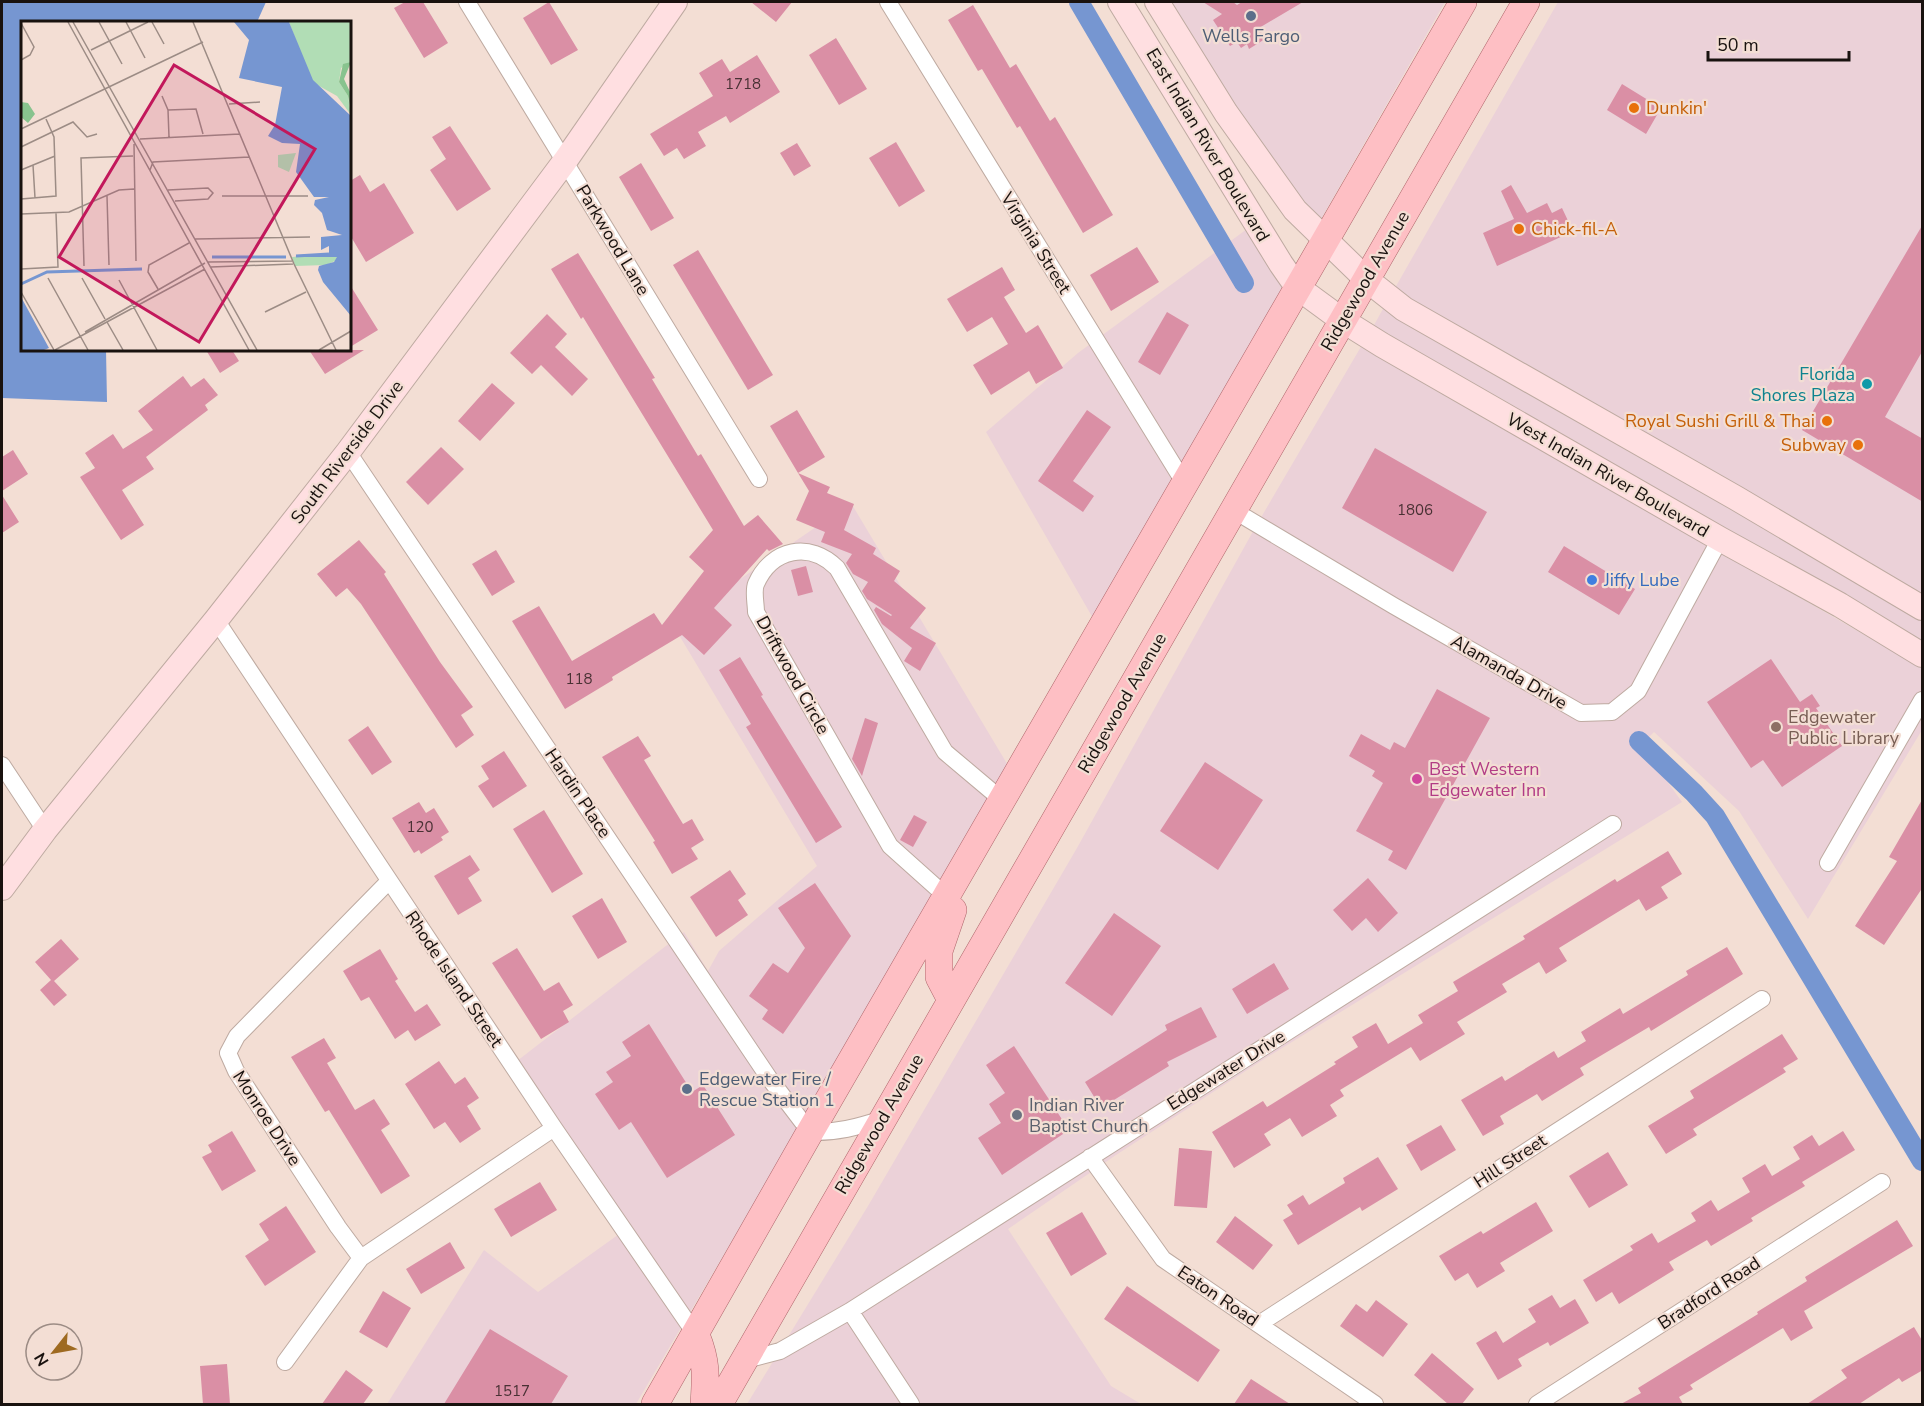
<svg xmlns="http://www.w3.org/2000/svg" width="1924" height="1406" font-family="'Nunito Sans',sans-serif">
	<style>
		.commercial { fill: #ebd1d8 }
		.water { fill: #7696d1 }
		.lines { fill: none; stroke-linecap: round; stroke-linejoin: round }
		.canal { stroke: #7696d1; stroke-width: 20 }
		.building { fill: #da8fa5 }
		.street-casing { stroke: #beaaa1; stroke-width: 18 }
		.secondary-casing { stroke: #beaaa1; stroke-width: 26 }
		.primary-casing { stroke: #ae666b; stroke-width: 28 }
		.street { stroke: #fff; stroke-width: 16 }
		.secondary { stroke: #ffdfe1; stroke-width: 24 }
		.primary { stroke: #febfc4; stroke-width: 27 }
		.service-dot { fill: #5c6f8a; stroke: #f3ded4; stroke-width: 2 }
		.food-dot { fill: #e8710a; stroke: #f3ded4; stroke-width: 2 }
		.culture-dot { fill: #0f9aa8; stroke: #f3ded4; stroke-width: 2 }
		.shop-dot { fill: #3f7fe0; stroke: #f3ded4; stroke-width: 2 }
		.education-dot { fill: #8d6e63; stroke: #f3ded4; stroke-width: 2 }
		.hotel-dot { fill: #d1479c; stroke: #f3ded4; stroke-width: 2 }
		.worship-dot { fill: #6b7280; stroke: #f3ded4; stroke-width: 2 }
		.labels { text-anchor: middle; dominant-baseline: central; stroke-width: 4.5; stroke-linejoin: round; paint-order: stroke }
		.number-label { font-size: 15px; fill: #493134 }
		.service-label { font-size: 18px; fill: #4e5e75; stroke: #f3ded4 }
		.food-label { font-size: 18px; fill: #c56008; stroke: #f3ded4; text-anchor: start }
		.street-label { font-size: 18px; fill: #19120f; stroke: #f3ded4 }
		.culture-label { font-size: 18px; fill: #0d838f; stroke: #f3ded4; text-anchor: end }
		.shop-label { font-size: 18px; fill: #366cbe; stroke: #f3ded4; text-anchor: start }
		.education-label { font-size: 18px; fill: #785e54; stroke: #f3ded4; text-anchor: start }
		.hotel-label { font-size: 18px; fill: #b23c85; stroke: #f3ded4; text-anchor: start }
		.worship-label { font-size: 18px; fill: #5b616d; stroke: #f3ded4; text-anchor: start }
		.inset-river { fill: none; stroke: #7696d1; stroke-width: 3 }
		.inset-road { fill: none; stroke: #9c8c85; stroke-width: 1.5 }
		.view { fill: #c2185b; fill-opacity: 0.15; stroke: #c2185b; stroke-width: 3 }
		.inset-edge { fill: none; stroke: #19120f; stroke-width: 3 }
	</style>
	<rect width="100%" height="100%" fill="#f3ded4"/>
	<path class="commercial" d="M1170,2H1445L1320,221L1303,203L1236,108Z
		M1558,2H1922V595L1411,300L1395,288Z
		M1247,229L1283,286L1094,620L986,432L1078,353Z
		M1384,307L1922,620V643L1373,327Z
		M1362,345L1922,668V730L1808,919L1739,811L1654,732L1641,745L1682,802L1261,1061L1116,1155L1008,1229L1111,1386L1141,1404H747L868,1206L1077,848L1256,526Z
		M851,503L1009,767L948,874L636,1404H387L484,1250L538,1292L622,1232L517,1061L684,932L708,971L719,951L817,866L673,625Z"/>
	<path class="water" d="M2,2H266L257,22H22V131L21,132L22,135V350H106L107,402L2,398Z"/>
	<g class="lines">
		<path class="canal" d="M1079,2L1244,283
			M1639,741L1694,793L1715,816L1922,1161"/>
	</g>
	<path class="building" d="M405,2H423L448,43L424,58L394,8Z
		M549,2L578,50L551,65L523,18Z
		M751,2H792L776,22Z
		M1203,2H1233L1237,5L1242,2H1303L1259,28L1265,39L1249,49L1247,44L1241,48L1237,42L1230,46L1213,20L1222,14Z
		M973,5L1010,68L1016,64L1050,121L1055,117L1113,215L1083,233L1020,126L1017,128L982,69L978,71L948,20Z
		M836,38L867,89L839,105L809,55Z
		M757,55L780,92L730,123L726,116L698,132L706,146L684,159L677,148L664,156L650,134L713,96L699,73L722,59L730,72Z
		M1622,84L1661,108L1646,134L1607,110Z
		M450,126L491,189L457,211L430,170L446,159L432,137Z
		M896,142L925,191L899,207L869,158Z
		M797,143L811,166L794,176L780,153Z
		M641,163L674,218L651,231L619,177Z
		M360,175L370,192L384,183L414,233L366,262L350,235V181Z
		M1511,185L1527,213L1547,203L1552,213L1562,208L1571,227L1562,230L1563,236L1497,266L1483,233L1514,219L1501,191Z
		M1923,224V350L1885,417L1923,439V502L1802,430Z
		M1137,247L1159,282L1111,311L1090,275Z
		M698,250L773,375L748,390L673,265Z
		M578,253L655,378L652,379L698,456L701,454L744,526L758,515L783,544L769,551L767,549L714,608L732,625L704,655L682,635L612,677L613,680L565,709L512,621L539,606L572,661L654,613L662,625L704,571L689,557L713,530L583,317L581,319L551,269Z
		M1002,267L1015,290L1004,297L1026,333L1038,325L1063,368L1036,384L1029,371L991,395L973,365L1008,344L992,317L967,332L947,299Z
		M350,285L378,330L350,347Z
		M1167,312L1189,325L1160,375L1138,362Z
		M547,314L567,334L555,347L588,379L572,396L541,365L532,374L510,353Z
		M206,350H232L239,361L220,373Z
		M309,350H364L325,374Z
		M183,376L191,387L204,378L218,395L205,405L208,410L146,457L154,469L122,490L144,525L121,540L80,477L95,468L85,453L113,434L123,449L153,430L138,411Z
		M492,383L515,403L480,441L458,421Z
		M797,410L825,457L798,473L770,426Z
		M1087,410L1111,427L1073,481L1094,496L1083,512L1038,481Z
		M441,447L464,469L428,505L406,482Z
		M1375,448L1487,512L1453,572L1342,508Z
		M13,450L28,474L2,491V457Z
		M798,473L830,487L827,493L854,504L844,530L876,548L873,554L900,571L894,581L926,608L910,628L936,643L920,671L904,661L912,648L882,624L874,610L876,607L891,616L892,615L867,599L862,591L868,582L853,574L846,563L852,554L821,542L825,532L796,520L809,491Z
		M2,495L19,522L2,533Z
		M359,540L386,572L384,574L440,662L473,707L461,715L474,735L456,748L361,604L347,588L336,597L317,574Z
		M1564,546L1635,589L1619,615L1548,572Z
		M496,550L515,582L492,596L472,564Z
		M806,566L813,592L798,596L791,570Z
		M740,657L763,695L761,696L842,827L816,843L746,727L751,724L719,670Z
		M1771,659L1800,702L1812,694L1820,706L1816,708L1842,746L1782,787L1763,760L1751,768L1707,702Z
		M1437,689L1490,718L1406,870L1388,860L1393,851L1356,831L1383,783L1372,776L1375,771L1349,756L1361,734L1390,750L1394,742L1405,748Z
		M865,718L878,723L862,776L852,759Z
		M368,726L392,762L372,775L348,740Z
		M638,736L651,756L644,760L683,824L692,819L704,840L691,848L698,859L672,874L653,842L655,841L602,757Z
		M504,751L527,786L493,808L478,786L489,779L481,766Z
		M1205,762L1263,800L1218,870L1160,831Z
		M1923,798V887L1884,945L1855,926L1897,861L1889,857Z
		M419,802L426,813L434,808L449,832L441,837L443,840L421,854L419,850L414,853L392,818Z
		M544,810L583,874L552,893L513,829Z
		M914,815L927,822L913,847L900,840Z
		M1668,851L1682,874L1661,887L1668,898L1646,911L1639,899L1559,948L1567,961L1546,974L1539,962L1502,984L1507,992L1457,1022L1465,1034L1420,1061L1411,1047L1340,1090L1344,1096L1330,1105L1337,1116L1302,1137L1290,1118L1264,1134L1271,1145L1234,1168L1212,1132L1263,1101L1267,1107L1336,1064L1334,1062L1358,1047L1352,1037L1376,1023L1388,1044L1423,1023L1418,1015L1458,991L1453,982L1525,939L1523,936L1615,879L1617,882Z
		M470,855L480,870L468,878L482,901L458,915L434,876Z
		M730,870L746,894L738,900L748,915L716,937L690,897Z
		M1368,878L1398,913L1378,932L1366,918L1352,931L1333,910Z
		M815,883L851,936L783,1034L762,1019L768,1010L749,996L773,963L788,973L805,948L778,908Z
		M602,898L627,942L598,959L572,916Z
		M1114,913L1161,946L1112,1016L1065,983Z
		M61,939L79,959L54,981L67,995L54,1006L40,990L51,980L35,962Z
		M1727,947L1743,974L1651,1031L1649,1027L1580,1068L1584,1075L1542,1101L1537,1094L1500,1116L1504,1124L1483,1136L1461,1100L1502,1076L1505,1081L1554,1051L1558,1058L1586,1041L1581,1032L1620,1008L1623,1014L1688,975L1686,971Z
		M517,948L544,991L559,982L573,1005L563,1011L569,1022L541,1039L492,963Z
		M380,949L398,979L395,981L415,1012L427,1004L441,1025L415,1041L408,1030L395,1039L369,997L361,1001L343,971Z
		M1274,963L1289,989L1247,1014L1232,989Z
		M1201,1007L1217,1037L1167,1062L1169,1066L1101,1108L1085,1082L1167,1030L1165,1025Z
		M649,1024L692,1092L703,1085L735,1135L667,1178L631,1122L619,1130L595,1094L613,1082L606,1072L631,1056L622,1042Z
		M1782,1034L1798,1059L1783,1068L1786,1072L1693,1129L1697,1135L1666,1154L1648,1126L1694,1098L1690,1091Z
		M324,1038L336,1058L327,1063L355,1110L374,1099L390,1124L381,1130L410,1176L381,1194L329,1110L325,1112L291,1057Z
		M1014,1046L1069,1130L1002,1175L978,1138L1001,1123L989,1104L1005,1093L986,1065Z
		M439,1061L455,1084L465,1077L479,1098L467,1106L481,1129L460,1143L445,1122L434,1129L405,1084Z
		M1441,1125L1456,1150L1421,1171L1406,1145Z
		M232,1131L256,1171L222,1191L202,1157L212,1152L208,1145Z
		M1843,1131L1855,1150L1802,1182L1805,1186L1751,1218L1753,1221L1711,1246L1707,1240L1669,1262L1674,1270L1619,1304L1612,1292L1596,1302L1583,1280L1633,1250L1630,1246L1652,1233L1658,1243L1696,1221L1691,1213L1711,1200L1718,1211L1750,1192L1742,1178L1765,1164L1772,1176L1800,1159L1793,1147L1812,1135L1819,1146Z
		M1179,1148L1212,1151L1207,1208L1174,1206Z
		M1608,1152L1628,1185L1589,1208L1569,1176Z
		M1378,1157L1398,1189L1362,1211L1360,1207L1298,1245L1283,1220L1293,1214L1287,1205L1303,1195L1309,1205L1345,1183L1343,1178Z
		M540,1182L557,1210L511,1237L494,1209Z
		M1536,1202L1553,1231L1500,1263L1505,1271L1477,1288L1468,1273L1455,1281L1439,1256L1481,1231L1483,1234Z
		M286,1206L316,1252L265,1286L245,1256L269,1240L259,1224Z
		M1082,1212L1107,1254L1071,1276L1046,1233Z
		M1235,1216L1273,1245L1253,1270L1216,1242Z
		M1897,1220L1913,1246L1804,1311L1813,1328L1791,1341L1783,1328L1690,1385L1693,1389L1679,1397L1683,1404H1621L1641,1393L1638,1388L1758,1314L1757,1312L1807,1281L1805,1277Z
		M450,1242L465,1268L421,1294L406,1269Z
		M1127,1286L1220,1350L1198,1382L1104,1319Z
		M383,1291L411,1308L387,1348L359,1332Z
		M1552,1295L1560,1308L1575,1299L1589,1323L1550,1346L1548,1342L1518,1359L1522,1366L1498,1380L1476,1343L1496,1331L1503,1343L1536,1322L1528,1309Z
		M1376,1300L1408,1324L1383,1357L1340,1326L1356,1304L1367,1312Z
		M1914,1327L1923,1342V1370L1902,1382L1899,1378L1859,1404H1807L1847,1378L1841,1370Z
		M490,1329L568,1376L551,1404H444Z
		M1432,1353L1474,1389L1462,1404H1448L1414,1375Z
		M227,1364L230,1404H203L200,1366Z
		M346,1370L373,1390L363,1404H322Z
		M1251,1379L1290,1404H1234Z"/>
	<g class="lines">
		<g class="street-casing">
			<path id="street" d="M467,2L759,479
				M888,2L1185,484
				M348,452L769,1078L810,1132C836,1133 858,1127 882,1119
				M1233,510L1394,606L1581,713L1612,712L1638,691L1720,539
				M216,620L554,1128L696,1335
				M2,765L45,830
				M1828,863L1922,700
				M947,897L890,846L756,612C756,604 753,591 756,584C772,548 810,541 837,568L945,752L1002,800
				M1090,1157L1163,1259L1375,1404
				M361,1258L338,1227L236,1071L228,1053L237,1036L389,881
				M850,1311L911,1404
				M1259,1324L1762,999
				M742,1361L780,1351L850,1311L1613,824
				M285,1362L361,1258L554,1128
				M1537,1404L1882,1182"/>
		</g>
		<g class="secondary-casing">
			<path id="secondary" d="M1120,2L1281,264L1297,287L1342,320L1382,345L1720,539L1840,605L1922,655
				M1157,2L1226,113L1295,210L1366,279L1404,309L1736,498L1922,608
				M2,888L45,830L216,620L348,452L565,161L675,2"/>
		</g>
		<g class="primary-casing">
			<path id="primary" d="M951,1000L939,977V951L953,910
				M696,1335C707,1362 706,1376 704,1404
				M655,1404L810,1132L1463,2
				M719,1404L1526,2"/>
		</g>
		<use href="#street" class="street"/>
		<use href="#secondary" class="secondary"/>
		<use href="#primary" class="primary"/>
	</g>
	<g class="service-dot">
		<circle cx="1251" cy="16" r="6"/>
		<circle cx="687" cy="1089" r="6"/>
	</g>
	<g class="food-dot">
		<circle cx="1634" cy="108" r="6"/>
		<circle cx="1519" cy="229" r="6"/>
		<circle cx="1827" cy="421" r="6"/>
		<circle cx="1858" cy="445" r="6"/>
	</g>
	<circle class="culture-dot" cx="1867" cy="384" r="6"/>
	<circle class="shop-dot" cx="1592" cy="580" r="6"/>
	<circle class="education-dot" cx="1776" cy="727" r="6"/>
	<circle class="hotel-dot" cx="1417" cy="779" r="6"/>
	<circle class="worship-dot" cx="1017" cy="1115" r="6"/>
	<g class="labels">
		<g class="number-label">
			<text x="743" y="84">1718</text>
			<text x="1415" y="510">1806</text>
			<text x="579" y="679">118</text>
			<text x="420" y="827">120</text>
			<text x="512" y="1391">1517</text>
		</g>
		<g class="service-label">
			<text x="1251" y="36">Wells Fargo</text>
			<text x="699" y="1079" text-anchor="start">Edgewater Fire /<tspan x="699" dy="21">Rescue Station 1</tspan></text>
		</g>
		<g class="food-label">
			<text x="1646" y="108">Dunkin'</text>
			<text x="1531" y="229">Chick-fil-A</text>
			<text x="1815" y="421" text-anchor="end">Royal Sushi Grill &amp; Thai</text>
			<text x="1846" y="445" text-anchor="end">Subway</text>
		</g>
		<g class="street-label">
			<text transform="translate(1208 145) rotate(59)">East Indian River Boulevard</text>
			<text transform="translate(613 240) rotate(59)">Parkwood Lane</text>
			<text transform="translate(1036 243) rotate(58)">Virginia Street</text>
			<text transform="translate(1365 281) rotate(-60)">Ridgewood Avenue</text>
			<text transform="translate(347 452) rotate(-53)">South Riverside Drive</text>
			<text transform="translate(1608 475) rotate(30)">West Indian River Boulevard</text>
			<text transform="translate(1509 672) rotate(30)">Alamanda Drive</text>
			<text transform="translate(793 675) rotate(61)">Driftwood Circle</text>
			<text transform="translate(1122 703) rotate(-60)">Ridgewood Avenue</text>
			<text transform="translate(578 793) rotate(56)">Hardin Place</text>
			<text transform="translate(454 979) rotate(56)">Rhode Island Street</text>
			<text transform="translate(1226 1070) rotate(-32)">Edgewater Drive</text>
			<text transform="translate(267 1118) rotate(57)">Monroe Drive</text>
			<text transform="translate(879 1124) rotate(-60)">Ridgewood Avenue</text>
			<text transform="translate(1510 1161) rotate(-33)">Hill Street</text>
			<text transform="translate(1709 1293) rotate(-33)">Bradford Road</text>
			<text transform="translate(1218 1296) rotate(34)">Eaton Road</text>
		</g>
		<g class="culture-label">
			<text x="1855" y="374">Florida<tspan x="1855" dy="21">Shores Plaza</tspan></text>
		</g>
		<g class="shop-label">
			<text x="1604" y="580">Jiffy Lube</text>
		</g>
		<g class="education-label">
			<text x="1788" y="717">Edgewater<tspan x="1788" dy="21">Public Library</tspan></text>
		</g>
		<g class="hotel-label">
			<text x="1429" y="769">Best Western<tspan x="1429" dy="21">Edgewater Inn</tspan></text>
		</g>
		<g class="worship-label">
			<text x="1029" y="1105">Indian River<tspan x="1029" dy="21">Baptist Church</tspan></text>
		</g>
	</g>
	<g transform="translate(21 21)">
		<rect width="330" height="330" fill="#f3ded4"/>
		<path d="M268,1H330V41L320,47L318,61L327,75L330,94L316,75L291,61ZM275,132L268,151L257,146V134ZM330,233L305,244L274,245L271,236Z" fill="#b1ddb5"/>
		<path d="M330,41L323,58L330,73V89L327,75L318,61L322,43ZM0,81L7,82L14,93L7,102L0,96Z" fill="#88c38e"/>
		<path d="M213,1H268L292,59L330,95V295L302,261L297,249L298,245L313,241L316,236H273L308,233V225L300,229V216L321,214L306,209L301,192L293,184L294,179L308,176H293L275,151L279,123L261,122L247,115L254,104L261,66L218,57L228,19ZM0,276L28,327L23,329H0Z" fill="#7696d1"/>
		<path class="inset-river" d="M275,235L308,233M191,236H265M0,263L26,251L121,248"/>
		<path class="inset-road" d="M47,1L228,329M52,1L236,329M78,1L101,43M105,1L124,37M131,1L143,23M172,1L273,243L315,329M0,2L13,26L9,34L0,39M70,29L127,1M141,75L147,89L148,116M208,83L239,81M147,89L175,88L182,113M0,108L182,21M119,118L219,113M113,123L115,240M0,126L52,101L66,116L76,113M12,144L14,177M0,149L34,135M129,149L132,141L228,136M147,169L187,167L192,172L187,178L154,180M86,175L88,244M201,175H287M0,178L35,175L33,116L25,98M0,193L48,191L98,169L113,168M174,218L289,216M187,241L271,240M63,245L60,137L112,135M190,246L272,243M0,248L37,246L35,192M27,257L67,329M61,257L84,298M98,259L136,329M137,268L127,251L128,244L168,222M0,271L33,329M244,291L285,271M86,301L102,329M64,311L184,242M34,329L184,248M298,329L330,310"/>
		<path class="view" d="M153,44L294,128L178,321L38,236Z"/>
		<rect width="330" height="330" class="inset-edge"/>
	</g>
	<rect width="1924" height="1406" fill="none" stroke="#19120f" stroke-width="6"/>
	<g transform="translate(54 1352) rotate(239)"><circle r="28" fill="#f3ded4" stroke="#9c8c85" stroke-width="1.5"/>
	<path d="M0-4.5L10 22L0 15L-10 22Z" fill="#9e6a21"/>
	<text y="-9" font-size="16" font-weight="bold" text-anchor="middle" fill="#19120f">N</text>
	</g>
	<path d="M1708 51v9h141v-9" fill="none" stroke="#19120f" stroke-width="3"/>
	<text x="1717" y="51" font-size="18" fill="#19120f" stroke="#f3ded4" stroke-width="4.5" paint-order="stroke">50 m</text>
</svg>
